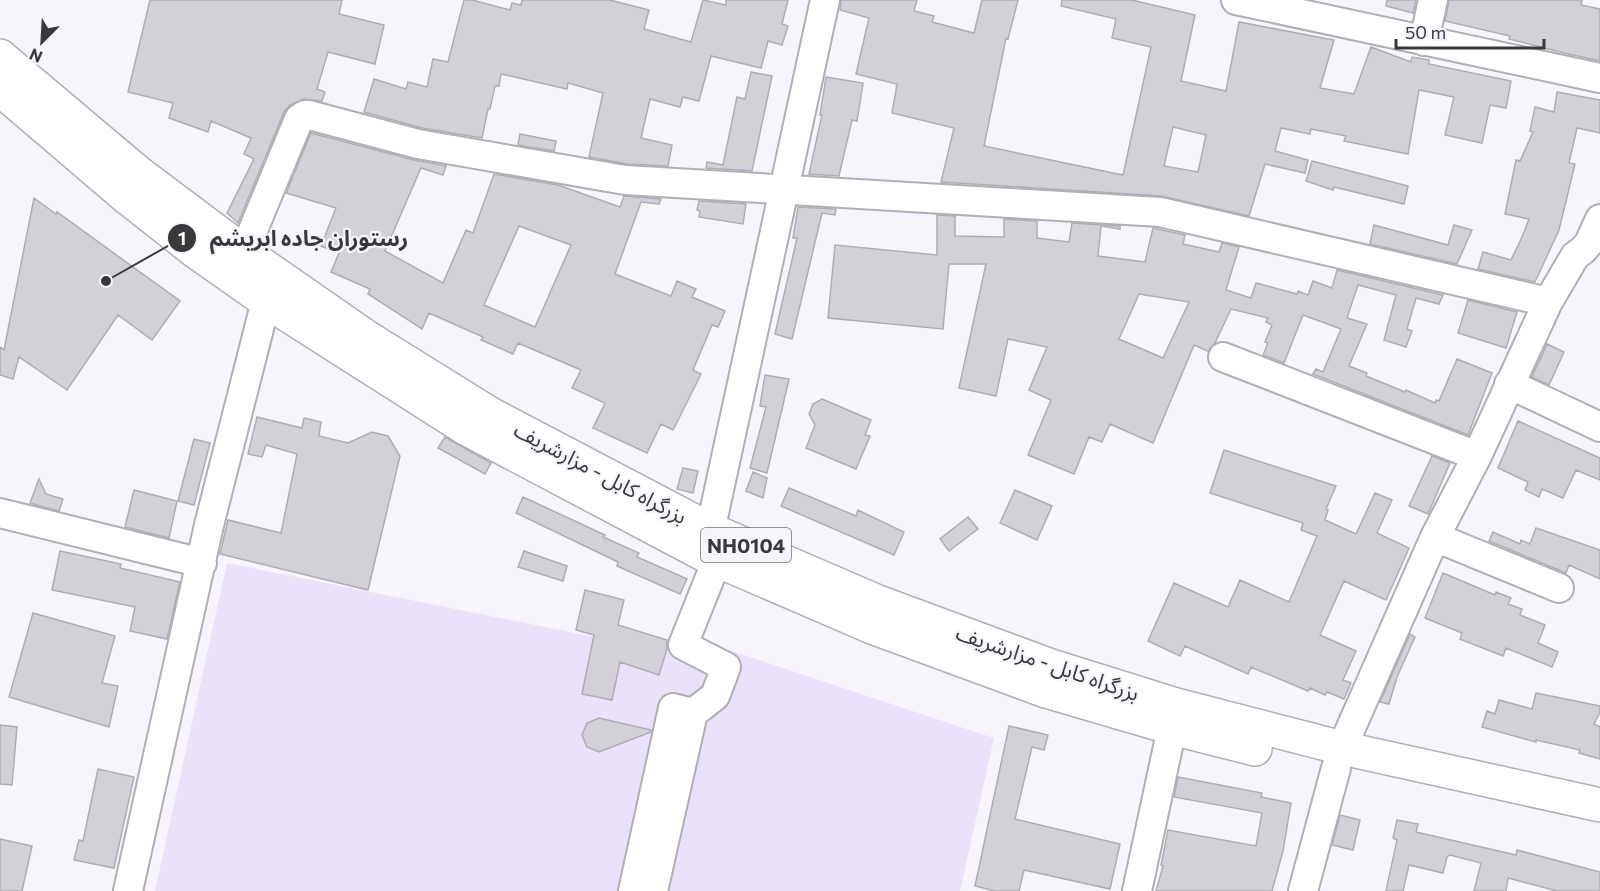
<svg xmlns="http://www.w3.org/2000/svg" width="1600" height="891" font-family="Commissioner,'Noto Sans Arabic',sans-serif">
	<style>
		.green { fill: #eae1fa }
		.building { fill: #d3d1d7; stroke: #afadb3; stroke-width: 1.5; fill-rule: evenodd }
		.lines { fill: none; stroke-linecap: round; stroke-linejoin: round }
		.minor-casing { stroke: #b1afb4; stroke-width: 32 }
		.highway-casing { stroke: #b1afb4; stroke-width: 36 }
		.minor { stroke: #fff; stroke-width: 28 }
		.highway { stroke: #fff; stroke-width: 33 }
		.labels { text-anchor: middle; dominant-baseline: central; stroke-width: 4.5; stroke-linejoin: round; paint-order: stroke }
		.shield { fill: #f7f5fb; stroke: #727174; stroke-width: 1.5 }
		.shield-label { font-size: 20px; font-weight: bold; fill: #39383a }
		.street-label { font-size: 21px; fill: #39383a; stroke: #f7f5fb }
		.leader { fill: none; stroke: #39383a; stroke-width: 2 }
		.callout-dot { fill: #39383a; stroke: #f7f5fb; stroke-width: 2 }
		.mark-label { font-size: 18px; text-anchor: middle; font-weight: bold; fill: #fff }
		.callout-label { font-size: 22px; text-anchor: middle; font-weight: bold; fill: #39383a; stroke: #f7f5fb; stroke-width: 4.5; stroke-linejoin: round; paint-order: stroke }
	</style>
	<rect width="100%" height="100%" fill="#f7f5fb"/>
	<path class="green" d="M227,563L669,652L677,631L699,640L994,738L960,891H155Z"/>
	<path class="building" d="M150,0H342L339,14L384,25L375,64L328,52L317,89L325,92L322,101L304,99L290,105L284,112L238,223L227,213L254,159L244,154L251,138L211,121L208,132L169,118L173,103L128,92Z
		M464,0H472L510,10L512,3L521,5L522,0H610L649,10L644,29L691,42L703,0L726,5V0H788L782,24L788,26L782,45L768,41L761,68L711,56L699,101L683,97L680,107L650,99L641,138L672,145L668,166L627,164L589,157L603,93L568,83L567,89L501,74L499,86H495L490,109H488L482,138L422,128L364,112L374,79L406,89L408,82L427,87L433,59L448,62Z
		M841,0H917L914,11L934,16L932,22L974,33L982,0H1018L1008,39L1006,38L984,146L1123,175L1151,47L1112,38L1116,19L1061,6L1062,0H1132L1195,15L1181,81L1226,91L1239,22L1334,40L1320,88L1354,94L1371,47L1411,62L1412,57L1429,60V64L1511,81L1506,108L1490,105L1482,143L1445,135L1454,97L1419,90L1408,154L1344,141L1346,136L1311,129L1310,134L1281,128L1275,151L1308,160L1305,173L1265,164L1249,216L1161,196L941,182L954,128L892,113L897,84L856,74L869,18L840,10ZM1173,127L1206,135L1198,172L1164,166Z
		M1387,0H1416L1413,13L1386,6Z
		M1449,0H1582L1581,5L1600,9V61L1564,53L1509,39L1510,36L1445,21Z
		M751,72L772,76L752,171L706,168L707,162L723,165L737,97L745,99Z
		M826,77L863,83L857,121L852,120L839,176L809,174L822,115H820Z
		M1557,92L1600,100V133L1577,128L1569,163L1575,164L1559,230L1535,282L1478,269L1483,252L1511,260L1522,237L1529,219L1505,214L1516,160L1520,161L1533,132L1530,131L1535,107L1554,112Z
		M311,133L414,160L446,166L443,175L421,168L385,251L443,283L466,230L473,233L494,174L558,185L620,207L624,196L661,199L659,204L641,202L615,274L671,296L677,281L696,289L692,297L725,311L718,327L712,325L693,370L701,374L673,430L661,424L647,453L593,428L605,403L572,388L581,370L518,343L513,354L481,340L483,337L429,313L422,329L368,294L370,289L331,272L339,253L321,246L336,208L286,193ZM519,226L571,245L535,327L484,305Z
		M520,134L556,141L554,151L518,145Z
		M1312,161L1408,186L1404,204L1334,187L1333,190L1306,181Z
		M34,198L56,214L57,212L180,301L152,340L118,315L67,390L19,357L13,379L0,375V347L4,350Z
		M699,201L746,204L743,224L699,217L700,211L697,210Z
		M798,207L836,209L835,215L822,213L792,339L775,334L797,238H793Z
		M937,215L955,216V236L1004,237V219L1037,221V238L1069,242L1072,223L1120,226V229L1101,226L1098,256L1145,262L1153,228L1185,235L1183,244L1219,252L1222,243L1239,247L1226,290L1251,298L1256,283L1297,294L1298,291L1308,295L1313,281L1332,288L1337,270L1443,295L1439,304L1416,298L1407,329L1412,331L1406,347L1384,340L1396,295L1358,285L1347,318L1367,324L1349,366L1367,373L1366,376L1405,392L1406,390L1435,403L1436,400L1439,401L1457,359L1492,373L1468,435L1313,374L1316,369L1323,372L1341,329L1303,315L1284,363L1263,355L1268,343L1265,342L1272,325L1266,322L1268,318L1231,309L1215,343L1208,351L1194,345L1153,443L1110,424L1102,442L1089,437L1074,474L1028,455L1051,400L1029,390L1047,347L1008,339L996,396L959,388L986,264H949L943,329L828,318L835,245L937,255ZM1139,294L1189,302L1163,358L1119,339Z
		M1374,225L1448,245L1454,225L1472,230L1457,264L1370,244Z
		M1468,300L1517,312L1506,348L1458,333Z
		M1547,344L1564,352L1549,385L1532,377Z
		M765,375L789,379L767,473L750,468L766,407L760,406Z
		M822,399L871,420L865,435L870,436L856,469L806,448L815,425L809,414L813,404Z
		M257,417L302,428L304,418L321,422L319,436L348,443L372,432L388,436L400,456L368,590L220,554L228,520L281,533L297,454L266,445L262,457L248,454Z
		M1518,421L1600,458V480L1576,470L1563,498L1542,489L1539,497L1525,490L1528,482L1498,468Z
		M445,437L491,463L485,474L438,448Z
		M194,439L210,443L194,505L178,501Z
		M1224,450L1336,486L1326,509L1328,510L1325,520L1356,534L1375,493L1392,500L1377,533L1409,548L1386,600L1344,581L1320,635L1356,651L1343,680L1351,683L1344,699L1327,692L1325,695L1310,688L1308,691L1251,667L1248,674L1185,646L1180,656L1148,641L1174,583L1228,607L1240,580L1289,602L1317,536L1301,530L1303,523L1210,493Z
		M1432,456L1450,463L1428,514L1409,506Z
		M683,468L698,471L693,493L677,489Z
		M753,472L767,478L763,498L746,491Z
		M39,479L46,494L63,499L59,511L30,503Z
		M789,488L856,516L858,510L904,532L894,555L781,506Z
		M134,490L177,501L169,538L125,527Z
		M1015,490L1052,506L1037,540L1000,523Z
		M523,497L605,535L603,537L639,553L637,557L687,579L680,594L617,566L618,562L516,513Z
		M968,517L978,529L949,551L940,539Z
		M1536,528L1600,550V579L1569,565L1566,573L1489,541L1493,532L1520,544L1521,540L1530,544Z
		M60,551L121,564L120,568L180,582L167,639L130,631L135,607L52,590Z
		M524,551L567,566L563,581L518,567Z
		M1443,573L1495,595L1496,592L1511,598L1508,604L1522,609L1520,615L1545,625L1538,643L1558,652L1552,667L1506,648L1503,656L1460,639L1462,633L1425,618Z
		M585,590L624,600L618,625L667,640V649L659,675L620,662L612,700L582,694L594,635L576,630Z
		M33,613L115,636L102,683L118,686L109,727L9,697Z
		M1410,634L1415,637L1397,677L1389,704L1380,702Z
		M1536,693L1600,706V712L1594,724L1600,727V759L1579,753L1580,750L1536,740V742L1482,727L1487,711L1495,714L1499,700L1532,709Z
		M599,718L651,730V732L599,752L587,747L582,735L587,723Z
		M0,725L17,727L12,785L0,784Z
		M1009,726L1048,735L1044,750L1032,747L1015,819L1120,844L1110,889L1024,870L1019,891H995L975,886Z
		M98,769L134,777L114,868L74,860L79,840L83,841Z
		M1178,777L1262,793L1261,797L1291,803L1283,851L1272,891H1156L1163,866L1161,865L1168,830L1256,846L1262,813L1174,797Z
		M1340,815L1360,820L1353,850L1332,845Z
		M1397,820L1418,824L1416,832L1516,855L1517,850L1600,872V891H1557L1508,878L1506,891H1474L1481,863L1450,855L1447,857L1443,873L1409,865L1403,891H1386L1397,840L1393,838Z
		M0,839L32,846L22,891H0Z"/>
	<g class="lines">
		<g class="minor-casing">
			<path id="minor" d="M1236,0L1600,78
				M1424,41L1433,0
				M244,252L299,119L305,115H309L418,144L625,180L1160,212L1548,302
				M1223,357L1477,456
				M1509,384L1600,427
				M0,513L202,563
				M1435,537L1559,588
				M706,550L825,0
				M1342,748L1435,537L1477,456L1548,302L1575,256L1583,250L1589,243L1600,219
				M128,891L209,525L266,301
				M633,891L673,708L693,713L715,696L726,667L683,645L717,560
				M653,891L693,713
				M1137,891L1172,728
				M1303,891L1336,768"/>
		</g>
		<g class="highway-casing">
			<path id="highway" d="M0,56L140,174L244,252L368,338L492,415L711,530L878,602L1051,666L1176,705L1342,748L1600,805
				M0,89L124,195L195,251L266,301L467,429L705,555L872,627L1046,691L1172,728L1255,749"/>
		</g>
		<use href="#minor" class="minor"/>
		<use href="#highway" class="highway"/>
	</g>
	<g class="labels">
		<rect class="shield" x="701" y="528" width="90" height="34" rx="4.5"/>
		<g class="shield-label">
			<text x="746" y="545">NH0104</text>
		</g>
		<g class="street-label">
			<text transform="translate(601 472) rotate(28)">بزرگراه کابل - مزارشریف</text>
			<text transform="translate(1048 662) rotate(19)">بزرگراه کابل - مزارشریف</text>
		</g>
	</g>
	<path class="leader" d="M106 281L182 238"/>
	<g class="callout-dot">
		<circle cx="106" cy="281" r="6"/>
		<circle cx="182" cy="238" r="15"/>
	</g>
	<g class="mark-label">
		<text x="182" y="245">1</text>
	</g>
	<g class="callout-label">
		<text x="309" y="246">رستوران جاده ابریشم</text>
	</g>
	<g transform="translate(42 42) rotate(204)" stroke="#f7f5fb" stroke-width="4.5" paint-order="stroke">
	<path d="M0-4.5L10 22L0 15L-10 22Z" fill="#39383a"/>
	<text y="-9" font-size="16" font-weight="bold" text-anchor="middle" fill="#39383a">N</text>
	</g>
	<path d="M1396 39v9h148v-9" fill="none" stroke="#39383a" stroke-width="3"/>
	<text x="1405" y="39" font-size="18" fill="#39383a" stroke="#f7f5fb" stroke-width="4.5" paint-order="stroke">50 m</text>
</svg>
